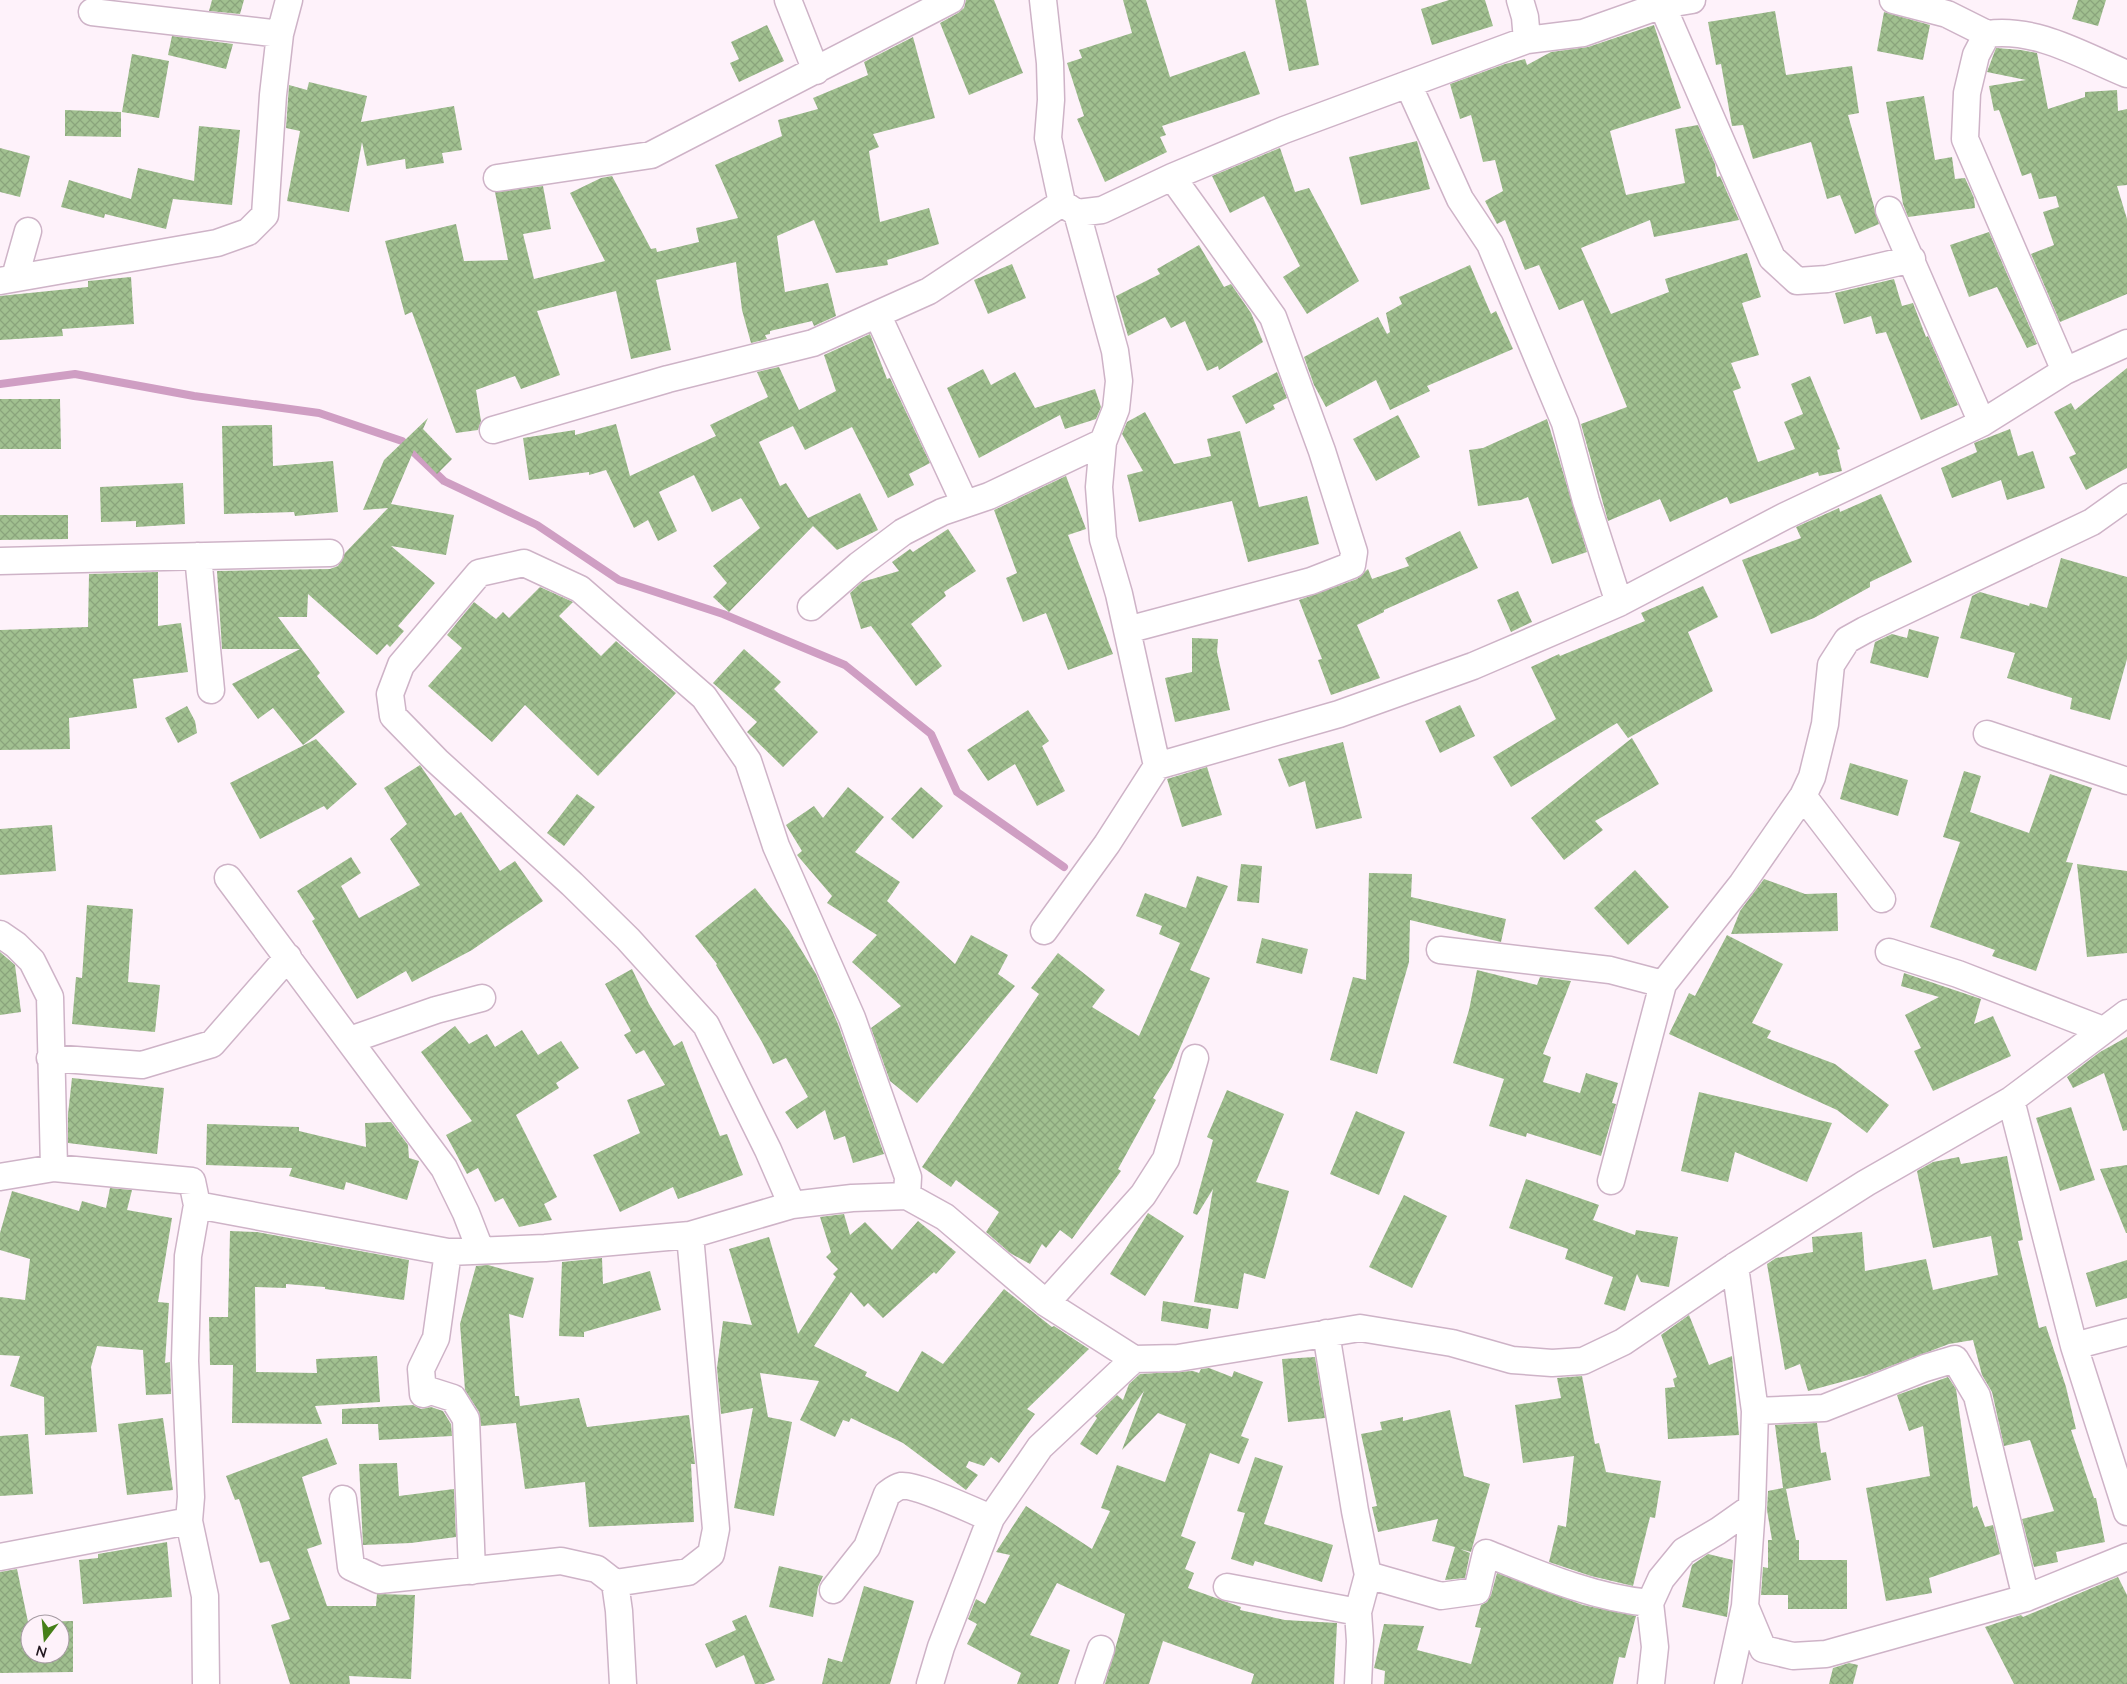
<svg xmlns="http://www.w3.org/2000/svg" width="2127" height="1684" font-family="Lato,sans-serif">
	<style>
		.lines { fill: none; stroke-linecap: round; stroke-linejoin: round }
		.stream { stroke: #cf9ec3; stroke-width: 8 }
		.building { fill: url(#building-cross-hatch); fill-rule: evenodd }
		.street-casing { stroke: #ceb3c7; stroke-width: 29 }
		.street { stroke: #fff; stroke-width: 26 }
	</style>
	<defs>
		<pattern id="building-cross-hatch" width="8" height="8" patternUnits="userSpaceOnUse" patternTransform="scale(1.25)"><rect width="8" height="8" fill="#a1c090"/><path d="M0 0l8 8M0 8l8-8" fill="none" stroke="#8aa47c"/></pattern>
	</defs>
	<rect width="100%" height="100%" fill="#fef2fa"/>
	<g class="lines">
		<path class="stream" d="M0,384L75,374L194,396L319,413L402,441L444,481L537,525L619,580L723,614L845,665L931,734L957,792L1064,867"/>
	</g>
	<path class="building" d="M212,0H244L240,14L209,11Z
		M966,0H994L1023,73L969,95L940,23L958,13L964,8Z
		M1123,0H1146L1170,77L1245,51L1260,94L1162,126L1166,135L1160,137L1167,152L1105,182L1077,119L1084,116L1067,63L1082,58L1079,50L1132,33Z
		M1275,0H1306L1319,65L1289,71Z
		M1449,0H1485L1493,26L1432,45L1421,9Z
		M2078,0H2106L2098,26L2072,19Z
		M1775,11L1786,75L1852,66L1859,113L1848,115L1879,224L1855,234L1840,195L1827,199L1811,142L1753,159L1743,125L1732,126L1721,64L1716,65L1708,22Z
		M1884,12L1930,25L1923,60L1877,51Z
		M767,25L784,61L739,82L730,63L739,59L731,42Z
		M1654,25L1681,108L1610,131L1626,195L1685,183L1675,129L1698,125L1715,164L1717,177L1720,176L1739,220L1654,237L1650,220L1581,248L1611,314L1669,292L1665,279L1747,253L1761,297L1742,303L1759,355L1731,363L1741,388L1733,391L1758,462L1795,449L1784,422L1803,414L1791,384L1810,376L1840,449L1837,450L1842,471L1819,476L1818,472L1730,504L1727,497L1670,522L1660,499L1608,521L1581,424L1627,407L1583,300L1559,310L1539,265L1525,270L1505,220L1497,224L1485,201L1503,191L1495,160L1483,162L1471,115L1460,119L1450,84L1505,64L1525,59L1527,65L1551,52L1588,47Z
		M172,36L233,44L226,69L168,55Z
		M913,37L935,118L873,134L879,147L869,151L880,222L929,208L939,244L887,260L888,265L836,273L814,220L777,236L785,292L828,283L836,316L814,326L812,321L770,331V334L765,335L767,339L751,343L742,310L736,262L656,280L671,350L631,359L616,291L537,311L560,375L521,389L515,376L476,390L481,421L478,430L456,433L412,312L405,315L385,241L456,224L464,261L508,260L495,192L543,186L551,229L523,234L534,279L605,261L570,193L601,178L612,176L651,249L656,248L657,252L699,242L696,228L738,218L715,165L782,136L778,120L818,109L813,98L868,75L864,62Z
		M1996,48L2021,50L2037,53L2048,109L2085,97V92L2117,90L2118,111L2127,109V185L2117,186L2127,219V294L2060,322L2031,254L2054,245L2043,212L2059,207L2056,196L2039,199L2031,173L2022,176L1999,110L1994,111L1989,86L2026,80L1987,72Z
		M132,54L169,61L159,118L122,112Z
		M309,82L367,96L361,122L454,106L462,150L442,153L444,163L406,169L405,159L367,166L362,142L349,212L287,201L300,131L286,128L289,85L307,90Z
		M1924,96L1935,160L1952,157L1955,179L1965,178L1974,198L1975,208L1908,217L1903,204L1886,102Z
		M65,110L121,112V137L65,136Z
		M199,126L240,130L232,205L173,199L166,229L105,214L104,218L61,207L69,180L131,199L138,168L194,181Z
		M1417,141L1430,189L1361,205L1349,157Z
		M0,148L30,156L20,197L0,192Z
		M1280,148L1295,192L1309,188L1359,281L1307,314L1283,277L1300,266L1264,196L1230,213L1212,176Z
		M1989,232L2037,344L2027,348L1997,287L1969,297L1950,245Z
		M1199,245L1224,287L1231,284L1251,313L1263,342L1219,370L1218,366L1207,371L1185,321L1171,328L1165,317L1128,336L1116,296L1160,274L1157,269Z
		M1012,264L1026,298L988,314L974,280Z
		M1470,265L1491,314L1496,311L1513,349L1427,386L1430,391L1390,410L1376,380L1326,407L1314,385L1304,357L1378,317L1387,334L1390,332L1386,313L1402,304L1399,297Z
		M131,277L134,324L62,329L63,336L0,340V296L88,287V281Z
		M1894,279L1902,306L1913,303L1926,337L1928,336L1958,405L1921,420L1886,332L1876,334L1871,316L1844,324L1835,293Z
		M870,334L887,379L890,378L930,463L909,474L914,485L888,498L852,427L805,450L793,426L759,442L780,486L786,483L808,518L860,493L878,530L837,550L813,526L729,612L713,597L727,583L713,566L760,528L741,498L712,512L694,475L659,492L677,531L658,541L648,520L634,528L606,470L589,475V472L529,480L523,438L575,430V435L616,424L630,476L716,436L710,425L768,397L757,372L779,367L799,410L836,391L824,355Z
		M2127,368V468L2086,490L2069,457L2076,454L2054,412L2071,403L2075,410Z
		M983,369L991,385L1015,372L1035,408L1095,389L1101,407L1096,419L1065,429L1060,415L979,458L947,388Z
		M1277,372L1287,398L1273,405L1275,409L1246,424L1232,396Z
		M0,399H60L61,449H0Z
		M1145,412L1174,464L1211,456L1207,439L1240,431L1259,507L1307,496L1319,544L1248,562L1232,501L1139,522L1127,475L1143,471L1122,434L1127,422Z
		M1398,415L1420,457L1376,481L1353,439Z
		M428,418L423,429L452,459L437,474L414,450L391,504L454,515L446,555L391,546L435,583L398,626L404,631L390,647L387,644L377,655L308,594L307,617H278L320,673L317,676L345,712L303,745L273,708L258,719L232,684L300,649H222L217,571L330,569L338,566L345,553L388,508L363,510L384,460Z
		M1547,419L1587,552L1552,564L1528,497L1521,500L1478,506L1469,450L1483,448Z
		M272,425L273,466L333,461L338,512L295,516L294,512L224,514L222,426Z
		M2010,429L2018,456L2033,451L2045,488L2007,500L2001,480L1952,498L1941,468L1977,452L1974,443Z
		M1066,476L1086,529L1068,535L1113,654L1068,670L1046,613L1023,622L1006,578L1017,573L994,510Z
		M183,483L185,524L136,527V521L101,522L100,487Z
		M1881,494L1912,562L1870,582V587L1814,618L1771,634L1742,560L1801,538L1796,527L1839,508L1840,512Z
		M0,515H68V539L0,540Z
		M948,529L976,571L944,592L946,596L911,624L942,666L916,686L871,626L861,629L850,593L862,582L899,571L892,562L910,549L913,552Z
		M1460,531L1478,568L1384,610V612L1357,625L1380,678L1331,695L1318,660L1322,659L1299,600L1357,579L1368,569L1372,579L1409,566L1405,558Z
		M2061,558L2127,577V659L2110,720L2070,709L2072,698L2007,678L2015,653L1960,638L1972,596L1980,592L2029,606L2030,603L2047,608Z
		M158,572V626L181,623L188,672L133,679L137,708L69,718L70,749L0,750V630L88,627L89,574Z
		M1703,586L1718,617L1688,632L1713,691L1628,738L1617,723L1511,787L1493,757L1556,719L1531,667L1559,654L1560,656L1645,621L1641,613Z
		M540,587L573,602L559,616L601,656L616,641L676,693L598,776L525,705L492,742L428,686L462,648L447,635L474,602L496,619L503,612L509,618Z
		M1518,591L1532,622L1511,632L1497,600Z
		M1909,629L1939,637L1928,678L1870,663L1875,642L1892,634L1907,638Z
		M1192,638L1218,639L1217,652L1230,710L1175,722L1165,678L1192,672Z
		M744,649L781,682L774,689L818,732L783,767L747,732L757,722L713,683Z
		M1460,705L1475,736L1440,753L1425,721Z
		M187,706L195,721L197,733L178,743L165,718Z
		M1028,710L1049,741L1042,746L1065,791L1037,806L1015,764L988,781L967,750Z
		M1632,738L1659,784L1595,821L1603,830L1564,860L1531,818Z
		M316,739L357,784L327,810L324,806L260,839L230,783Z
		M1343,742L1362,818L1316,829L1305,781L1289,787L1278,759Z
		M1850,763L1908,780L1898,816L1840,799Z
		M420,765L455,816L461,812L500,871L515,861L543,901L472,950L412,982L406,971L357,999L312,921L315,919L297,891L351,857L361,873L341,886L359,918L420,885L390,839L407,824L384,788Z
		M1207,767L1222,815L1182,827L1167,779Z
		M1964,771L1981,776L1970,812L2029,833L2050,774L2092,788L2066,862L2073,863L2036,971L1992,956L1995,950L1930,927L1960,842L1943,837Z
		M848,787L884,817L855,852L900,882L887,901L955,964L971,935L1008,955L998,974L1015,986L917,1103L890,1081L871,1028L901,1006L852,962L877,935L827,903L832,896L797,855L802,851L786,825L814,806L823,818Z
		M921,787L943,806L913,839L891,819Z
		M577,794L595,807L564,846L547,833Z
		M52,825L56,871L0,875V829Z
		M1241,864L1262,866L1259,903L1237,901Z
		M2077,864L2127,871V953L2087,957Z
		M1635,870L1669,907L1628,945L1594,908Z
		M1369,873L1412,874L1411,897L1506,919L1501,942L1410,920L1409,962L1377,1074L1330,1060L1353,977L1366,980Z
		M1197,876L1228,886L1190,970L1210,978L1172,1067L1153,1098L1156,1100L1118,1169L1121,1171L1072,1239L1060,1230L1046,1248L1042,1244L1030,1264L1010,1253L986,1232L999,1212L956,1180L951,1187L922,1167L1039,994L1031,988L1058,953L1105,990L1092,1007L1139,1036L1180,943L1159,934L1162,926L1136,916L1145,893L1186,908Z
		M1764,879L1805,894L1837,893L1838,931L1731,934L1740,911Z
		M755,888L789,930L816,974L838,1024L884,1154L853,1163L845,1136L834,1140L825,1110L797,1129L785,1112L808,1097L786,1058L773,1064L762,1042L716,965L717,964L695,936Z
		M87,905L133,909L128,982L160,985L155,1032L72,1024L76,977L82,978Z
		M1727,935L1783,964L1752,1023L1771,1031L1767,1038L1835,1064L1889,1105L1867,1133L1837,1110L1669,1034L1689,993L1695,996Z
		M1262,938L1308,949L1302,974L1256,963Z
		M0,952L15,965L21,1012L0,1015Z
		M632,969L649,1004L674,1046L682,1041L720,1136L727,1134L743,1175L678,1199L673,1187L620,1212L593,1155L640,1133L627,1100L665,1085L644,1050L636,1054L624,1035L631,1031L605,984Z
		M1477,970L1537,985L1540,977L1571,981L1543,1054L1551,1057L1543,1082L1580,1093L1586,1073L1618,1083L1612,1103L1616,1104L1601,1156L1527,1133L1526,1137L1489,1126L1504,1079L1453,1063L1469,1010Z
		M1904,973L1981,999L1974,1024L1993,1016L2011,1056L1933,1091L1914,1051L1921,1048L1905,1015L1939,997L1901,986Z
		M455,1026L469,1044L487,1034L495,1047L522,1030L538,1055L561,1041L579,1068L556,1083L559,1088L516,1115L557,1197L544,1204L552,1220L519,1227L503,1198L495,1202L478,1168L467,1174L446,1135L472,1121L421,1052Z
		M2127,1037V1130L2123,1131L2104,1073L2073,1088L2067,1077L2100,1052Z
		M72,1078L164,1088L157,1154L68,1143V1114Z
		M1227,1090L1284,1114L1256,1182L1289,1191L1265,1279L1244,1273L1238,1309L1194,1302L1213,1189L1197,1215L1193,1213L1213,1140L1207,1137Z
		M1699,1092L1832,1123L1807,1182L1735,1152L1728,1182L1681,1171Z
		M2071,1107L2095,1180L2060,1191L2036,1118Z
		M1356,1111L1405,1132L1379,1195L1330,1174Z
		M391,1122L408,1145L409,1158L419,1161L407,1200L346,1182L344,1190L289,1176L292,1168L206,1165L207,1124L299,1127V1131L366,1147L365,1123Z
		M2007,1156L2023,1240L2018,1241L2039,1328L2046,1326L2066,1387L2076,1429L2071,1430L2094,1498H2096L2105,1542L2056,1552L2058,1562L2034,1567L2022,1519L2054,1511L2030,1440L2004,1446L1992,1392L1982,1375L1973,1340L1949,1344L1867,1375L1808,1391L1800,1364L1785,1370L1767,1264L1776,1258L1813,1252L1812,1237L1862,1232L1865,1271L1926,1259L1933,1290L1998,1275L1991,1236L1933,1248L1917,1171L1933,1162L1959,1157L1961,1164Z
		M2127,1165V1233H2126L2100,1169Z
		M1526,1179L1599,1205L1593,1220L1635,1235L1636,1230L1678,1237L1669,1287L1641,1282L1637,1274L1625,1311L1604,1304L1613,1277L1565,1259L1568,1249L1509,1228Z
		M110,1188L132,1190L127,1210L172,1218L158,1302L169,1303L165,1363L170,1362L171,1394L146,1395L143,1350L97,1346L91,1367L97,1432L45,1435L44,1397L10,1386L20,1356L0,1355V1297L25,1300L30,1259L0,1250V1233L12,1191L79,1211L82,1201L106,1208Z
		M1404,1195L1447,1216L1412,1288L1369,1267Z
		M1148,1213L1184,1236L1145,1296L1110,1274Z
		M844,1214L850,1235L865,1222L892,1250L918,1221L956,1252L936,1274L934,1272L883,1318L868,1303L864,1307L851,1292L814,1346L867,1372L865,1376L898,1392L922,1351L943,1364L1004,1289L1052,1327L1054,1326L1089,1349L1027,1409L1035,1414L999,1463L991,1457L984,1466L969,1461L966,1467L978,1475L966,1490L903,1443L851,1418L849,1422L843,1420L835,1437L800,1420L819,1381L760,1373L768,1417L792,1422L774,1516L734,1508L753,1408L721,1414L717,1368L723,1321L752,1325L729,1249L769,1237L798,1334L836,1277L833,1274L838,1269L826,1257L831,1252L820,1217Z
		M230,1231L257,1232L409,1260L404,1300L325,1289V1287L286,1284V1288L255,1287L256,1372L317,1373L316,1359L377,1356L380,1402L315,1406L322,1424L232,1423L233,1365H210L209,1317H228Z
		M602,1258L603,1284L650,1271L661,1310L584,1332V1337L559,1336L562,1262Z
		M2127,1260V1298L2096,1307L2086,1273Z
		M488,1265L534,1278L523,1318L509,1314L515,1396H519L520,1406L579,1398L587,1427L689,1415L695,1464H691L694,1522L589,1527L585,1482L525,1489L516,1423L481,1426L479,1412L465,1390L460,1324L476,1266Z
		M1163,1301L1211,1309L1208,1329L1161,1321Z
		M1689,1315L1709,1365L1732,1356L1739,1435L1668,1439L1665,1388L1675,1387L1673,1379L1677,1377L1661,1335Z
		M1315,1357L1325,1418L1288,1422L1282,1359Z
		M1209,1368L1232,1377L1234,1371L1263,1382L1241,1436L1249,1439L1239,1464L1210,1453L1181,1536L1196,1542L1185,1569L1194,1573L1188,1588L1241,1607L1240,1610L1285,1620L1337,1623L1334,1684H1251L1254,1674L1163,1641L1149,1684H1105L1125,1614L1057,1583L1030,1635L1070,1650L1058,1684H1017L1021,1673L967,1644L977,1624L968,1619L976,1599L985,1604L1010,1555L996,1552L1026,1506L1092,1549L1110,1511L1101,1508L1117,1465L1165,1482L1186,1424L1158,1413L1122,1450L1144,1391L1097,1455L1080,1444L1097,1418L1095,1416L1117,1395L1123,1400L1129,1384L1140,1374L1193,1371L1199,1373L1201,1369Z
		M1582,1376L1595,1444L1599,1443L1606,1472L1661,1481L1655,1518L1650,1517L1633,1586L1591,1576L1549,1562L1558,1525L1566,1527L1574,1456L1523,1463L1515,1405L1561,1398L1557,1378Z
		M1948,1377L1956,1389L1973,1508L1977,1506L1985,1527L1993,1525L2000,1554L1929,1578L1932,1593L1886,1601L1866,1488L1930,1476L1923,1426L1909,1431L1897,1395Z
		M413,1405L421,1409L431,1407L443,1411L451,1424L452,1436L379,1440L378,1424H342V1409Z
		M1450,1410L1464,1476L1490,1484L1471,1552L1460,1549L1470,1553L1465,1578L1445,1580L1455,1547L1432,1541L1438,1519L1378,1532L1372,1507L1377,1506L1361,1434L1382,1430L1380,1422L1403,1417V1421Z
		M163,1418L173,1490L127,1495L118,1424Z
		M1817,1423L1821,1453L1826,1452L1831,1480L1786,1489L1796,1540H1799V1560H1847V1609H1788V1595H1761L1763,1567L1768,1568V1540H1772L1767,1510L1768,1491L1783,1488L1775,1425Z
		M28,1434L33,1494L0,1496V1436Z
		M327,1438L337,1464L302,1477L322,1544L307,1549L327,1606H376L377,1594L415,1595L411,1679L349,1676L350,1684H290L271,1625L290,1619L269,1561L260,1563L239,1499L235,1500L226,1476Z
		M1255,1457L1283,1466L1264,1524L1333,1545L1322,1582L1255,1561L1253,1566L1231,1559L1245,1513L1237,1511Z
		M397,1463L399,1496L454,1489L456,1537L411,1543L363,1545L359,1464Z
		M167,1542L172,1597L83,1604L79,1560L98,1558V1554Z
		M1708,1554L1733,1560L1727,1617L1682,1607L1692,1565Z
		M779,1566L823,1576L818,1587L813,1617L769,1607Z
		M17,1569L28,1622L73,1621V1672L0,1673V1572ZM30,1624H60V1654H30Z
		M1497,1573L1583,1605L1636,1616L1625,1658L1619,1657L1613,1684H1384L1385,1671L1374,1668L1384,1624L1424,1626L1417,1650L1471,1664L1481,1628L1475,1627L1481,1605L1487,1602L1491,1595Z
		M2118,1577L2127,1595V1684H2014L1985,1627L2021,1615L2023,1617Z
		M864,1586L914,1601L890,1684H822L828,1658L842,1662Z
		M746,1615L775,1680L764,1684H755L744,1655L716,1668L705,1644L736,1630L732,1621Z
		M1849,1663L1858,1665L1853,1684H1829L1833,1668Z"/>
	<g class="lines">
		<g class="street-casing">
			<path id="street" d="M788,0L816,71
				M1043,0L1050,63L1051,100L1048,138L1062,203
				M1893,0L1947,14L1987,34
				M1662,5L1772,258L1797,281L1827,279L1912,259
				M92,12L280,34
				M1527,40L1583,33L1662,5L1692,0
				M1408,84L1460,199L1490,244L1565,423L1586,501L1619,603
				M497,178L651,155L951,0
				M1889,210L1982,423
				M1077,213L1115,351L1119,381L1116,409L1103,442L1099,487L1103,539L1119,594L1157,766
				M15,277L28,231
				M0,281L217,243L248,232L265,215L273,95L280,34L289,0
				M878,316L965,504
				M2065,371L1965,139L1967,93L1976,55L1987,34C2036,27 2083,56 2127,74
				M493,430L668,379L813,343L929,291L1062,203L1077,213L1102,210L1172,177L1284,130L1527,40L1525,17L1520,0
				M198,556L211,690
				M0,561L330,553
				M811,607L859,565L903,532L942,512L989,496L1103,442
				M1127,630L1311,581L1352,565L1354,552L1322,451L1273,317L1172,177
				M1987,734L2127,781
				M1803,796L1882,899
				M228,878L444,1168L466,1213L480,1249
				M1044,931L1107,844L1157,766L1339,714L1473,666L1564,627L1619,603L1785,516L1982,423L2065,371L2127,343
				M0,934L16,945L32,961L50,997L54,1168
				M1440,950L1610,970L1663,984
				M1889,952L1958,974L2103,1030
				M350,1040L436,1010L482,998
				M50,1058L142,1065L212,1044L288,957
				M2011,1100L2074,1346L2127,1512
				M0,1177L54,1168L192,1181L197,1205L448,1252L545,1248L690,1235L792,1205L852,1198L907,1196L945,1217L1046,1303L1134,1359L1178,1358L1360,1328L1452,1343L1512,1360L1552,1363L1583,1361L1623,1342L1735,1266L1866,1183L2011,1100L2127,1013
				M1611,1181L1663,984L1742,884L1803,796L1812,777L1825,724L1831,665L1847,640L1865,630L2092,522L2127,497
				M197,1205L188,1256L185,1361L191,1497L189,1521L205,1596L206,1684
				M792,1205L768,1150L706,1025L628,939L572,884L437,761L393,716L390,694L401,665L479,573L524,563L580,589L704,697L748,761L776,846L852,1018L908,1177L907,1196
				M448,1252L436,1338L421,1369L423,1394L431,1391L453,1398L466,1419L472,1571
				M1046,1303L1143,1195L1166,1159L1195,1058
				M1326,1333L1355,1511L1368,1575L1441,1596L1477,1591L1486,1553C1538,1574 1594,1598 1650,1603L1661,1579L1684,1551L1718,1531L1752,1507
				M2074,1346L2127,1332
				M1755,1411L1824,1408L1925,1368L1955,1359L1977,1396L2026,1598
				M343,1499L351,1567L379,1580L561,1561L597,1569L615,1583L619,1611L623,1684
				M0,1557L189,1521
				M615,1583L688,1572L711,1554L716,1529L690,1235
				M1227,1587L1358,1612
				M833,1590L867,1547L887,1494C891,1491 896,1487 901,1486C917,1484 973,1511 991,1518
				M1650,1603L1655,1647L1651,1684
				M1745,1606L1763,1649L1793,1656L1826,1654L2026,1598L2127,1557
				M930,1684L941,1647L991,1518L1040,1447L1134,1359
				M1089,1684L1101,1649
				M1358,1684L1360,1641L1358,1612L1368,1575
				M1728,1684L1745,1606L1752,1507L1755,1411L1735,1266"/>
		</g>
		<use href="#street" class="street"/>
	</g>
	<g transform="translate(45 1639) rotate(196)"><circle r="24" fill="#fef2fa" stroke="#a69ba3"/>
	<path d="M0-4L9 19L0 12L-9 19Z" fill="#467f19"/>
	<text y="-8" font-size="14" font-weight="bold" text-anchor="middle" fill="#221820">N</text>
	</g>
</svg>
